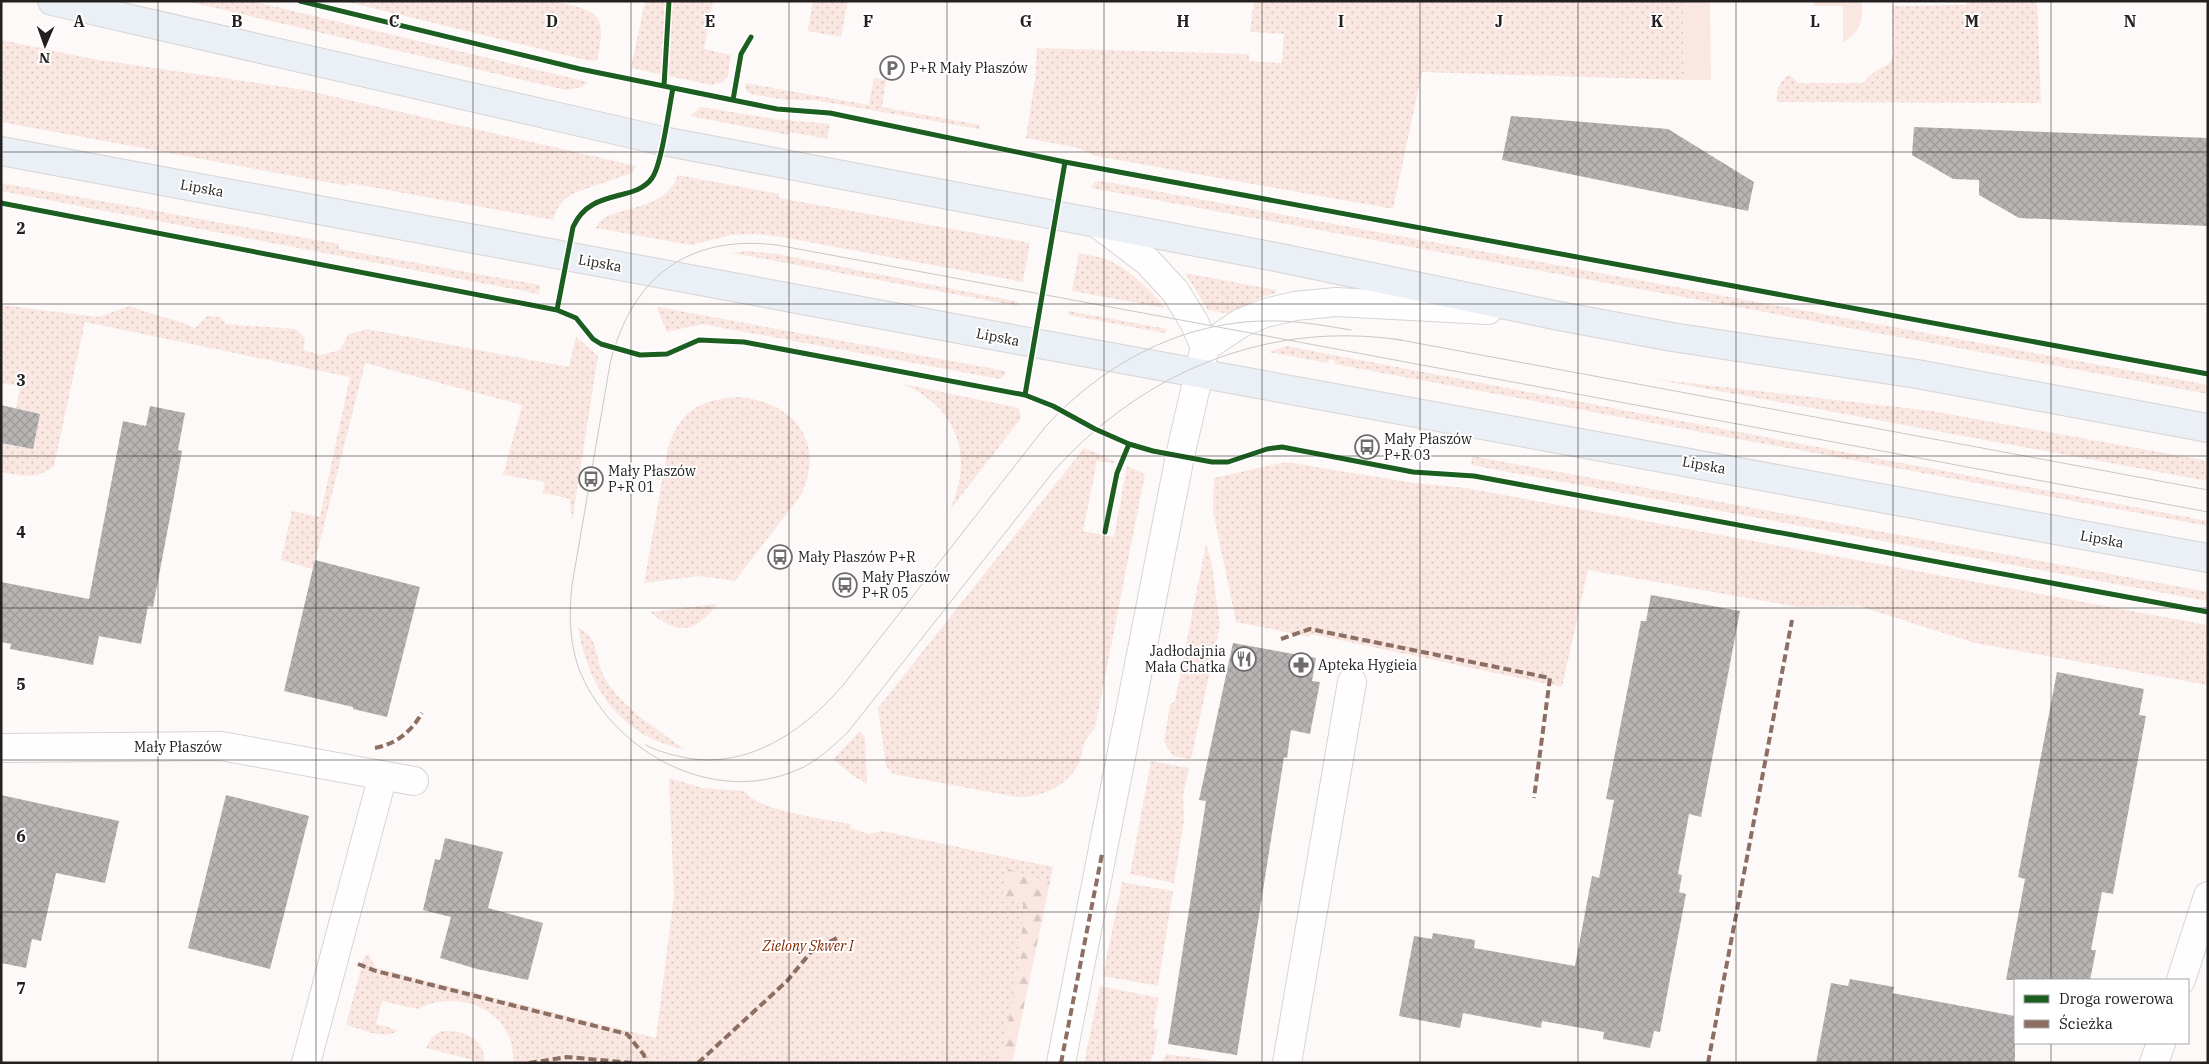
<svg xmlns="http://www.w3.org/2000/svg" width="2209" height="1064" font-family="'IBM Plex Serif',serif">
	<style>
		.grass { fill: url(#grass-dots) }
		.forest { fill: url(#forest-firs) }
		.garden { fill: #fbe7e1 }
		.building { fill: url(#building-cross-hatch) }
		.lines { fill: none; stroke-linecap: round; stroke-linejoin: round }
		.minor-casing { stroke: #d7d4d3; stroke-width: 30 }
		.primary-casing { stroke: #d7d4d4; stroke-width: 30 }
		.minor { stroke: #fffefe; stroke-width: 28 }
		.primary { stroke: #eaf0f5; stroke-width: 28 }
		.tram { stroke: #c9c9c8; stroke-width: 1 }
		.quiet { stroke: #8d6e63; stroke-width: 4; stroke-dasharray: 8 4; stroke-linecap: butt }
		.cycleway-casing { stroke: #fff; stroke-width: 8 }
		.cycleway { stroke: #1b5e20; stroke-width: 5 }
		.grid { fill: none; stroke: #23201f; stroke-width: 1; stroke-opacity: 0.55 }
		.labels { text-anchor: middle; dominant-baseline: central; stroke-width: 4; stroke-linejoin: round; paint-order: stroke }
		.poi-label { font-size: 14px; fill: #23201f; stroke: #fff; text-anchor: start }
		.street-label { font-size: 14px; fill: #23201f; stroke: #fff }
		.park-label { font-size: 14px; font-style: italic; fill: #822501; stroke: #fff }
		.grid-label { font-size: 16px; text-anchor: middle; font-weight: bold; fill: #23201f; stroke: #fff; stroke-width: 4; stroke-linejoin: round; paint-order: stroke }
	</style>
	<defs>
		<pattern id="grass-dots" width="8" height="8" patternUnits="userSpaceOnUse" patternTransform="scale(1.25)"><rect width="8" height="8" fill="#fbe7e1"/><path d="M2 2h.1M6 6h.1" fill="none" stroke="#d7c6c1" stroke-width="1.8" stroke-linecap="round"/></pattern>
		<pattern id="forest-firs" width="22" height="20" patternUnits="userSpaceOnUse" patternTransform="scale(1.25)"><rect width="22" height="20" fill="#fbe7e1"/><path d="M5 1l3.5 6h-7zM16 11l3.5 6h-7z" fill="#d7c6c1"/></pattern>
		<pattern id="building-cross-hatch" width="8" height="8" patternUnits="userSpaceOnUse" patternTransform="scale(1.25)"><rect width="8" height="8" fill="#b7b4b3"/><path d="M0 0l8 8M0 8l8-8" fill="none" stroke="#9d9a9a"/></pattern>
	</defs>
	<rect width="100%" height="100%" fill="#fcf9f8"/>
	<path class="grass" d="M185,1H252L588,82L582,87L566,90Z
		M343,1H553C597,11 608,11 597,61L586,60Z
		M645,1H713L704,49L731,55L728,76L723,82L712,85L631,68Z
		M813,1H848L841,37L808,31Z
		M1254,1H1683L1684,80L1422,72L1393,209L1096,156L1078,148L1026,138L1035,80L1037,48L1249,54V61L1282,63L1284,34L1250,32Z
		M1967,1H2037L2041,103L1777,102C1777,89 1778,82 1790,75L1798,83H1863C1867,79 1871,73 1876,71C1885,65 1890,67 1893,55L1892,6L1966,5Z
		M1,40L93,59L305,90L636,166L633,172L629,174L574,193C562,200 557,207 553,220L349,183L348,186L1,122Z
		M874,78L886,80L882,107L980,125L979,129L814,100H786L751,94L746,91L745,83L869,105Z
		M701,107L774,119L830,124L827,139L790,132L788,135L690,116Z
		M678,175L779,194V198L1030,243L1023,282L782,237L754,234L731,235L691,245L596,228C607,202 663,217 678,175Z
		M1101,181L2208,385V394L1091,188L1095,182Z
		M1,183L339,244V249L540,285L539,294L1,191Z
		M746,251L777,254L1019,302L1018,306L732,253Z
		M1079,253C1087,255 1096,256 1103,258C1127,267 1150,289 1165,308L1072,291Z
		M1185,273L1276,290V293L1259,298L1230,314L1208,310Z
		M1,305L99,317L130,306C151,315 174,318 195,328L207,316L220,317L226,324L296,329L305,338L304,350L321,355L340,350L349,334L367,329L569,367L576,337L598,356L572,522L570,499L543,493L544,482L503,475L522,405L365,363L313,569L281,560L292,511L320,517L350,377L85,322L54,466C35,480 23,476 1,472V443L33,449L40,414L16,409L20,386L1,383Z
		M658,307L1006,371L1005,375L1000,379L702,324L667,332L658,311Z
		M1069,311L1167,329L1165,333L1068,315Z
		M1286,346L2208,521V526L1334,364L1335,361L1329,359L1328,363L1269,352Z
		M1654,379L1932,411L2208,461V481Z
		M903,384L1015,407L1019,409L1021,417L1019,421L950,510C974,456 958,408 903,384Z
		M740,397C794,403 826,441 801,495L735,581L700,576L644,583L668,448C680,410 701,399 740,397Z
		M1084,448L1116,462L1112,463L1097,461L1083,531L1114,537L1127,466L1145,474L1095,728C1091,733 1086,738 1084,744C1082,751 1082,757 1079,763C1067,787 1041,798 1016,797L893,774L886,766L878,708Z
		M1472,456L2208,592V601L1471,465Z
		M1286,462L1414,483L1466,488L2208,625V685L1975,643L1859,606L1798,607L1588,570L1562,687L1311,634L1310,637L1236,622L1213,511L1214,478Z
		M1206,544L1211,560L1220,625L1191,759L1173,756L1164,742L1170,704L1175,701Z
		M717,604C695,633 679,636 650,612Z
		M578,627C602,641 593,658 606,680C623,709 658,729 684,749C621,737 588,688 578,627Z
		M860,731L865,738L867,784L852,775L833,759Z
		M1151,761L1189,768L1183,795L1184,820L1174,883L1130,874Z
		M669,778L703,788L745,791C754,810 830,820 851,824L850,828L869,834L882,831L1053,867L1012,1063H513C516,1010 459,988 417,1009L382,1001L376,1024L399,1030C385,1041 362,1029 346,1025L364,957L368,954L376,968L656,1038L674,895Z
		M1122,882L1173,891L1158,986L1103,976Z
		M1100,986L1159,998L1153,1028L1158,1029L1154,1052L1150,1063H1084Z
		M442,1031C464,1030 486,1038 484,1063L426,1048L432,1037Z
		M1166,1054L1234,1063H1162Z"/>
	<path class="forest" d="M1008,869L1050,882L1012,1063H1000L1021,956L1023,904L1014,898H1002Z"/>
	<path class="garden" d="M1683,1H1710L1711,80H1684Z
		M1814,1H1862C1863,20 1861,33 1843,42V6H1814Z"/>
	<path class="building" d="M1511,116L1668,129L1754,182L1748,211L1502,160Z
		M1914,127L2208,138V226L2019,218L1979,195V180L1953,179L1912,155Z
		M1,405L40,414L33,449L1,443Z
		M150,406L185,413L178,450L182,451L174,496L153,607L148,606L141,644L99,636L93,665L10,649L11,644L1,642V582L89,599L123,421L146,426Z
		M315,560L420,587L387,717L353,709V707L284,691Z
		M1651,595L1740,611L1701,817L1689,814L1678,874L1682,875L1679,892L1686,894L1660,1032L1654,1031L1650,1048L1603,1039L1604,1032L1542,1021L1541,1028L1463,1013L1460,1028L1399,1016L1414,936L1432,939L1433,933L1475,940L1474,948L1575,966L1592,876L1599,878L1614,800L1606,799L1641,621H1646Z
		M1233,643L1316,658L1312,681L1320,682L1310,734L1291,730L1287,758L1284,757L1237,1055L1168,1044L1206,801L1199,800Z
		M2057,672L2144,689L2139,715L2146,716L2113,894L2102,892L2091,950H2096L2090,980H2006L2025,879L2018,877Z
		M1,795L119,821L105,883L56,873L41,941L32,939L26,968L1,963Z
		M226,795L309,816L270,969L188,948Z
		M445,838L503,852L488,908L543,923L528,980L477,969L440,958L451,917L423,910L435,859L440,860Z
		M1850,979L1894,987L1892,993L2015,1016V1063H1816L1831,983L1848,986Z"/>
	<g class="lines">
		<g class="minor-casing">
			<path id="minor" d="M1205,347L1241,323L1265,313L1295,306L1336,302L1488,310
				M1,748L221,746L414,781
				M2181,980L2208,896
				M306,1063L383,775
				M1061,1063L1180,456L1205,347L1194,322L1175,291L1147,261L1097,223
				M1287,1063L1352,682
				M2154,1063L2161,1043"/>
		</g>
		<g class="primary-casing">
			<path id="primary" d="M52,1L663,141L1281,258L1559,316L1672,337L1917,374L2208,428
				M1,151L1034,343L2208,558"/>
		</g>
		<use href="#minor" class="minor"/>
		<use href="#primary" class="primary"/>
		<path class="tram" d="M1395,339L2208,490
			M1401,340C1267,320 1142,372 1053,472L848,732C833,746 817,762 797,770C714,806 616,754 581,674C569,645 569,615 572,585L610,364C631,278 687,234 777,245L1288,340L2208,512
			M646,745C657,751 669,754 682,757C747,771 804,731 844,684L1046,426C1105,362 1186,319 1275,321C1301,321 1326,326 1351,330"/>
		<path class="quiet" d="M1281,639L1310,629L1550,678L1534,798
			M375,748C396,744 411,732 422,713
			M358,964L376,971L627,1034L644,1055L646,1063
			M529,1063L567,1057L633,1063
			M698,1063L787,981L811,952L837,938
			M1061,1063L1102,854
			M1708,1063L1792,620"/>
		<g class="cycleway-casing">
			<path id="cycleway" d="M300,1L580,69L777,109L830,113L1065,162L2208,374
				M664,86L669,1
				M733,100L741,54L751,37
				M1,203L557,310L576,318L593,339L601,344L640,355L667,354L699,340L744,342L1025,395L1053,406L1095,429L1129,444L1153,451L1212,462H1228L1267,449L1282,447L1413,472L1474,476L2208,612
				M557,310L573,227C591,187 635,203 652,178C662,164 669,107 673,88
				M1025,395L1065,162
				M1105,532L1117,473L1129,444"/>
		</g>
		<use href="#cycleway" class="cycleway"/>
	</g>
	<path class="grid" d="M158,1V1063M316,1V1063M473,1V1063M631,1V1063M789,1V1063M947,1V1063M1104,1V1063M1262,1V1063M1420,1V1063M1578,1V1063M1736,1V1063M1893,1V1063M2051,1V980M1,152H2208M1,304H2208M1,456H2208M1,608H2208M1,760H2208M1,912H2208M2051,1043V1063"/>
	<defs>
		<g id="parking-ring" transform="scale(1.25)"><circle r="9.5" fill="#fff" stroke="#6f6c6b" stroke-width="1.5"/><path d="M-3.5-5.5H1a3.5 3.5 0 0 1 0 7H-1V5.5H-3.5ZM-1-3.4V-.6H.8a1.4 1.4 0 0 0 0-2.8Z" fill="#6f6c6b"/></g>
		<g id="bus-ring" transform="scale(1.25)"><circle r="9.5" fill="#fff" stroke="#6f6c6b" stroke-width="1.5"/><path d="M-5-6H5V4H4V6H2V4H-2V6H-4V4H-5ZM-3.5-4V0h7V-4ZM-3.5 1.2v1.5H-2V1.2ZM2 1.2v1.5H3.5V1.2Z" fill="#6f6c6b"/></g>
		<g id="restaurant-ring" transform="scale(1.25)"><circle r="9.5" fill="#fff" stroke="#6f6c6b" stroke-width="1.5"/><path d="M-5-6h1v4h1v-4h1v4h1v-4h1v5L-1.5 .5V6h-2V.5L-5-1ZM5-6V6H3V1.5H1.5Q1.5-4 5-6Z" fill="#6f6c6b"/></g>
		<g id="pharmacy-ring" transform="scale(1.25)"><circle r="9.5" fill="#fff" stroke="#6f6c6b" stroke-width="1.5"/><path d="M-2-6h4v4h4v4h-4v4h-4v-4h-4v-4h4Z" fill="#6f6c6b"/></g>
	</defs>
	<g fill-rule="evenodd">
		<use href="#parking-ring" x="892" y="68"/>
		<use href="#bus-ring" x="1367" y="447"/>
		<use href="#bus-ring" x="591" y="479"/>
		<use href="#bus-ring" x="780" y="557"/>
		<use href="#bus-ring" x="845" y="585"/>
		<use href="#restaurant-ring" x="1244" y="659"/>
		<use href="#pharmacy-ring" x="1301" y="665"/>
	</g>
	<g class="labels">
		<g class="poi-label">
			<text x="910" y="68">P+R Mały Płaszów</text>
			<text x="1384" y="439">Mały Płaszów<tspan x="1384" dy="16">P+R 03</tspan></text>
			<text x="608" y="471">Mały Płaszów<tspan x="608" dy="16">P+R 01</tspan></text>
			<text x="798" y="557">Mały Płaszów P+R</text>
			<text x="862" y="577">Mały Płaszów<tspan x="862" dy="16">P+R 05</tspan></text>
			<text x="1226" y="651" text-anchor="end">Jadłodajnia<tspan x="1226" dy="16">Mała Chatka</tspan></text>
			<text x="1318" y="665">Apteka Hygieia</text>
		</g>
		<g class="street-label">
			<text transform="translate(202 188) rotate(10)">Lipska</text>
			<text transform="translate(600 263) rotate(10)">Lipska</text>
			<text transform="translate(998 337) rotate(11)">Lipska</text>
			<text transform="translate(1704 465) rotate(10)">Lipska</text>
			<text transform="translate(2102 539) rotate(10)">Lipska</text>
			<text x="178" y="747">Mały Płaszów</text>
		</g>
		<g class="park-label">
			<text x="808" y="946">Zielony Skwer I</text>
		</g>
	</g>
	<g class="grid-label">
		<text x="79" y="27">A</text>
		<text x="237" y="27">B</text>
		<text x="394" y="27">C</text>
		<text x="552" y="27">D</text>
		<text x="710" y="27">E</text>
		<text x="868" y="27">F</text>
		<text x="1026" y="27">G</text>
		<text x="1183" y="27">H</text>
		<text x="1341" y="27">I</text>
		<text x="1499" y="27">J</text>
		<text x="1657" y="27">K</text>
		<text x="1815" y="27">L</text>
		<text x="1972" y="27">M</text>
		<text x="2130" y="27">N</text>
		<text x="21" y="234">2</text>
		<text x="21" y="386">3</text>
		<text x="21" y="538">4</text>
		<text x="21" y="690">5</text>
		<text x="21" y="842">6</text>
		<text x="21" y="994">7</text>
	</g>
	<rect width="2209" height="1064" fill="none" stroke="#23201f" stroke-width="5"/>
	<rect x="2014" y="979" width="175" height="65" fill="#ffffff" stroke="#a7a6a5"/>
	<rect x="2024" y="995" width="25" height="8" fill="#1b5e20" stroke="#a7a6a5"/>
	<text x="2059" y="1004" font-size="15" fill="#23201f">Droga rowerowa</text>
	<rect x="2024" y="1020" width="25" height="8" fill="#8d6e63" stroke="#a7a6a5"/>
	<text x="2059" y="1029" font-size="15" fill="#23201f">Ścieżka</text>
	<g transform="translate(45 45) rotate(182)" stroke="#ffffff" stroke-width="4" paint-order="stroke">
	<path d="M0-4L9 19L0 12L-9 19Z" fill="#23201f"/>
	<text y="-8" font-size="14" font-weight="bold" text-anchor="middle" fill="#23201f">N</text>
	</g>
</svg>
